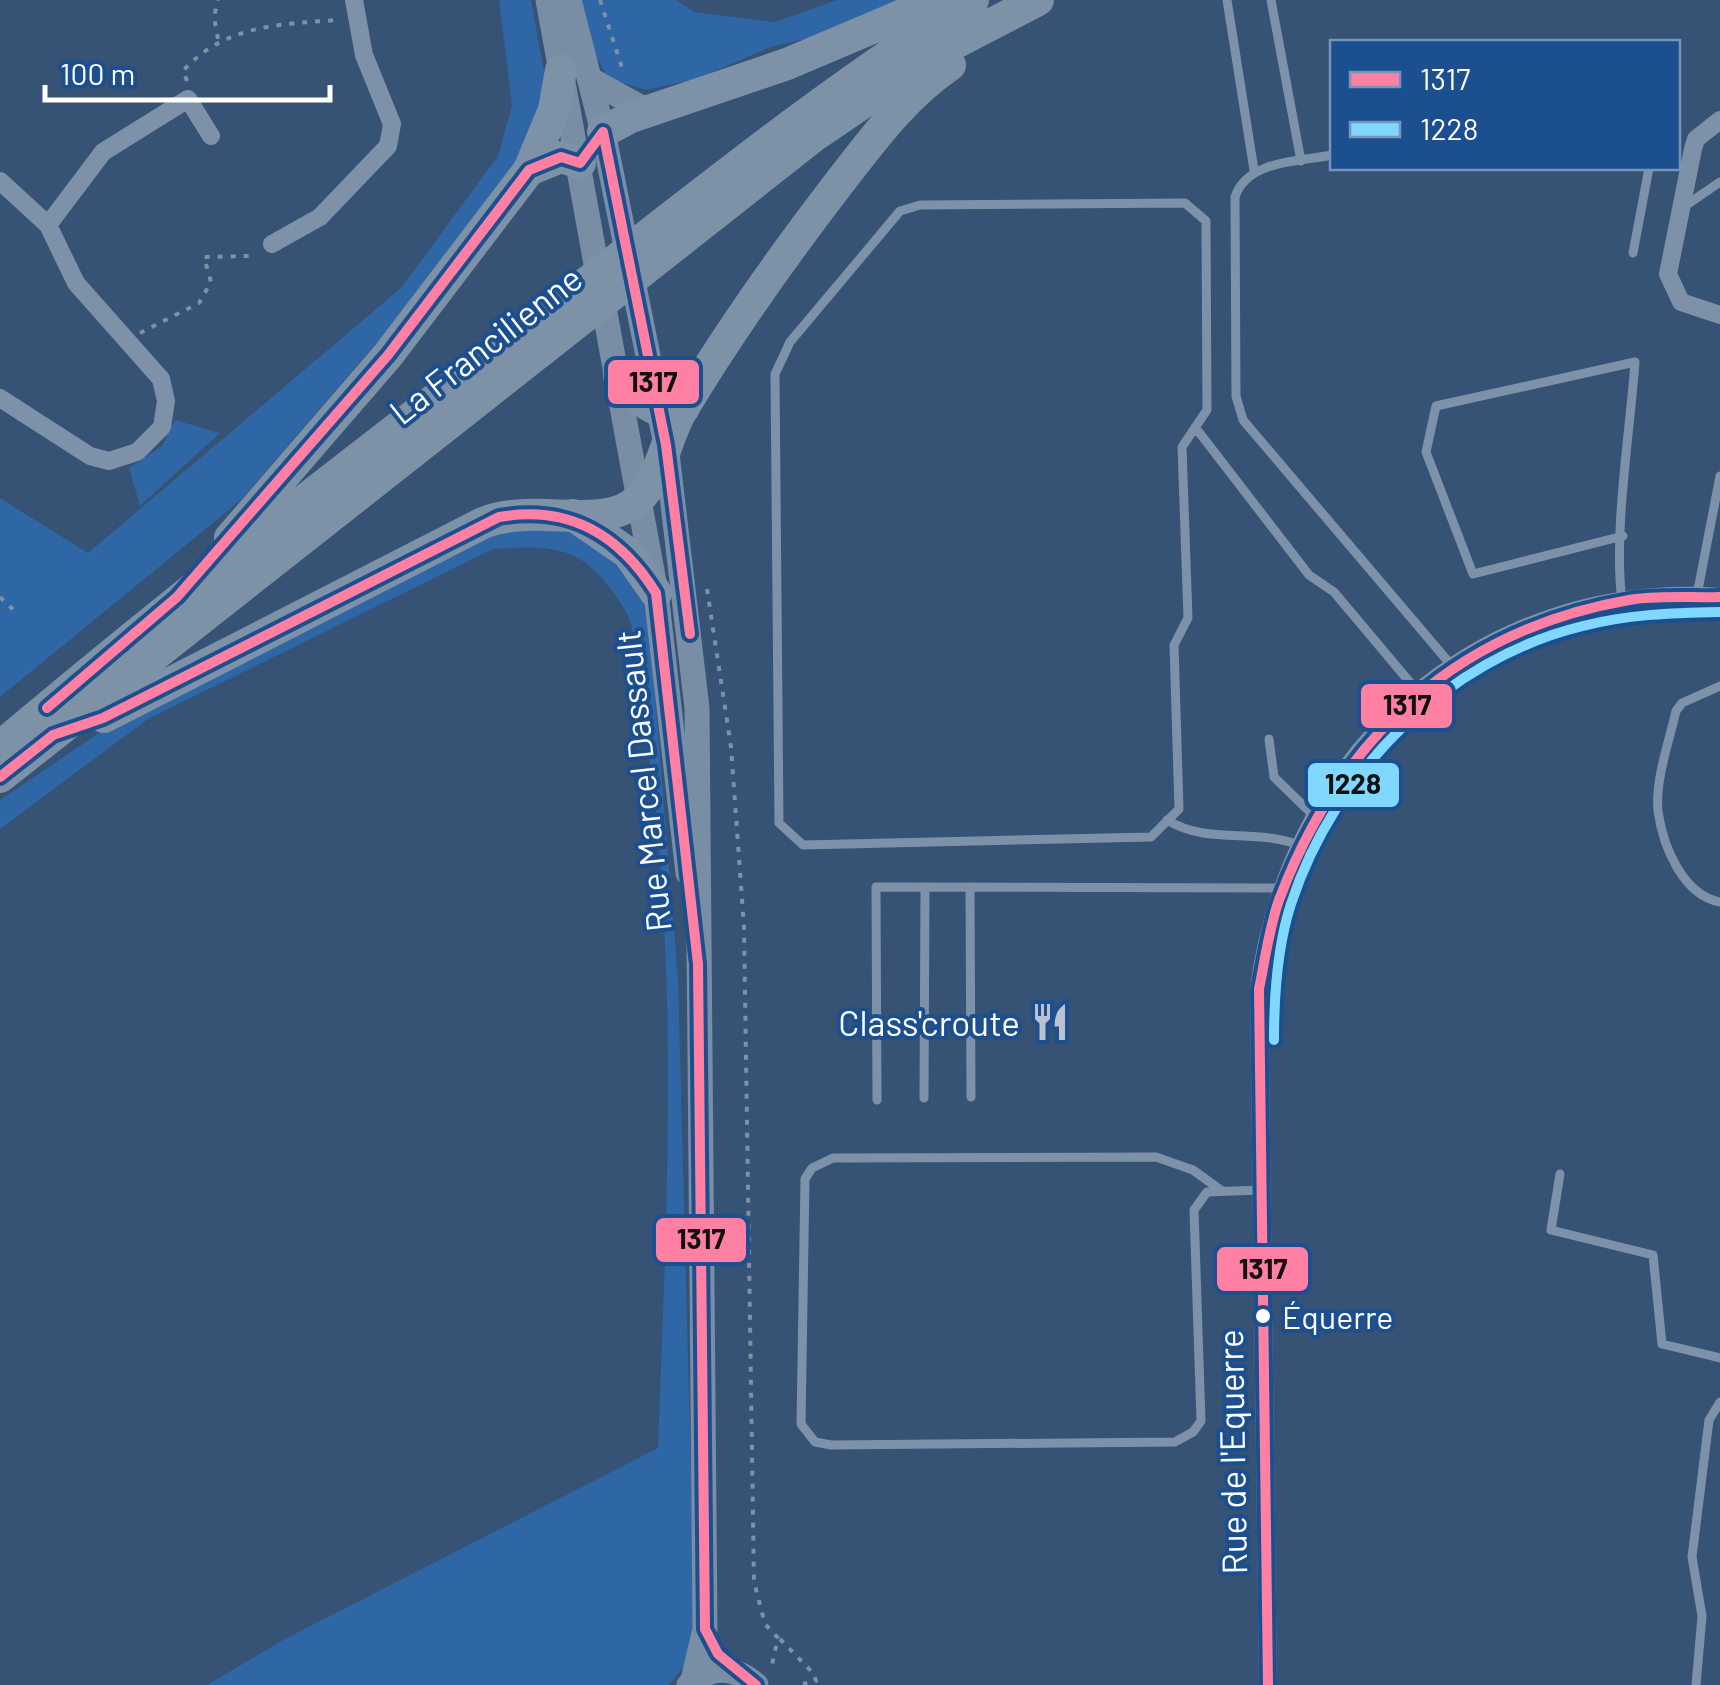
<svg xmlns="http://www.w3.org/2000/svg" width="1720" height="1685" font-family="Barlow,sans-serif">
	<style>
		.green { fill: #2f66a5 }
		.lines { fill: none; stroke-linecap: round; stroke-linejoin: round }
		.path { stroke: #7d92a8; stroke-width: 4; stroke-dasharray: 5 8; stroke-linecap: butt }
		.lane { stroke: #7d92a8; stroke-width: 9 }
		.street { stroke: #7d92a8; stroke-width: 18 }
		.secondary { stroke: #798da4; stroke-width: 25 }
		.highway { stroke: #7e92a7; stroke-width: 32 }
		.bus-1-casing { stroke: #1b4f8f; stroke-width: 18 }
		.bus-2-casing { stroke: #1b4f8f; stroke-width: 18 }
		.bus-1 { stroke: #ff80a3; stroke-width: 10 }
		.bus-2 { stroke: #80d8fe; stroke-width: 10 }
		.bus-dot { fill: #fff; stroke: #1b4f8f; stroke-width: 4 }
		.labels { text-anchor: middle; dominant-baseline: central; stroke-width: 8; stroke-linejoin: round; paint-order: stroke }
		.bus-label { font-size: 32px; fill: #fff; stroke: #1b4f8f; text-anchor: start }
		.street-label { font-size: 35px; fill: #fff; stroke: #1b4f8f }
		.poi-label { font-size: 35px; fill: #fff; stroke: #1b4f8f; text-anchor: end }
		.line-badge { stroke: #1b4f8f; stroke-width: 4 }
		.pale-badge-label { font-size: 28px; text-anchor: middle; font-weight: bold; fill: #111 }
	</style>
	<rect width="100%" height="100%" fill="#365274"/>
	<path class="green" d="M499,0H531L546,82L532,145L425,287L241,500L0,697V498L88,553L401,288L498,156L512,106Z
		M579,0H676L694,12L775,22L837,0H904L851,28L771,47L696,79L646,90L608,78L592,49Z
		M175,420L220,433L140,506L129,468L162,446Z
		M522,520L586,531L641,591L649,622L678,978L695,1626L684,1666L669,1685H207L283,1640L658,1448C667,1200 681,945 641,699C637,674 638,632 625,610C587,548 561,544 493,549L148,719L0,829V800L130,712Z"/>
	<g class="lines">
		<path class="path" d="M600,0L623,71
			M218,39L214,17L218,0
			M187,81L183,71C224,25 280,24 338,20
			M140,333L199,303L211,282L204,257L249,256
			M707,589L731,747L744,927L754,1582L765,1624L778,1638L771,1669
			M0,597L18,614
			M780,1639L814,1674L816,1681L803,1684"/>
		<path class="lane" d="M1227,0L1254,170
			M1271,0L1301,161
			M1332,155C1298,162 1247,160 1235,197L1236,396L1243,420L1452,666
			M1185,203L1206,221L1207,410L1182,447L1188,618L1174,645L1179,809L1151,837L803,845L779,823L775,374L790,342L900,211L920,205Z
			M1685,206L1720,182
			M1633,253L1649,168
			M1195,427L1309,575L1334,592L1418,692
			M1697,595L1720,476
			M1622,601C1613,534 1630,432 1635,362L1436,406L1426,452L1473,574L1623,536
			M1720,686L1682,703L1676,711C1669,742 1655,780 1658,811C1663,847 1683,895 1720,902
			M1269,739L1274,777L1314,816
			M1167,820C1207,845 1255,828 1299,845
			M970,887L971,1097
			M924,1098L925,887
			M877,1100L876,887L1280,888
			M1560,1174L1551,1230L1653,1255L1662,1344L1720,1358
			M1222,1191L1193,1170L1156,1157L833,1158L812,1168L805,1179L801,1424L815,1442L831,1445L1175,1442L1193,1432L1201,1421L1194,1210L1207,1192L1261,1190
			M1696,1685L1702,1616L1692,1557L1709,1420L1720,1402"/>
		<path class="street" d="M1720,120L1696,139L1693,149L1668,274L1681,302L1720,315
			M0,181L48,225L76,283L161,379L166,401L162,427L137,452L109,461L90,456L0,398
			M48,225L103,152L188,99L211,136
			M272,244L320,217L388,146L392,124L364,55L354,0
			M1268,1685L1259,989C1289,755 1479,580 1720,597"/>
		<path class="secondary" d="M548,0L656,593L688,873
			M569,0L603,132L666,445L697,708L705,1629L693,1680
			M591,80L647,111
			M689,1685C710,1665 735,1666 756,1685"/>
		<path class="highway" d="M603,132L631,117L787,64L938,0
			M529,170L561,157L580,163
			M619,375C633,395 658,422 684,408
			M573,515L628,553L656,593
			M230,538L388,355L529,170L554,110L561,70
			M104,717L483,523C533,503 595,529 631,505C661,485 664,441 681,412C728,333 780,260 836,187C871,142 903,97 950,65
			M0,747C182,593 369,449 558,305C694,200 827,91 973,0
			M0,777L814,136L936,53L1038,0"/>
		<g class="bus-1-casing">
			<path id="bus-1" d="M603,132L666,445L690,634
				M47,708L177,597L388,355L529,170L561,157L580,163L603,132
				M0,777L53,735L103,718L499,517C569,505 619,534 656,593L698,964L705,1629L718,1654L756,1685
				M1268,1685L1259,989C1265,960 1269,928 1279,900C1340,738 1456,630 1629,600C1658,595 1690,598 1720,597"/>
		</g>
		<g class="bus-2-casing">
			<path id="bus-2" d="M1274,1040C1274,995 1277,947 1291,904C1334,772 1446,659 1583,626C1629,614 1673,613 1720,612"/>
		</g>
		<use href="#bus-1" class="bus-1"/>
		<use href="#bus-2" class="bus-2"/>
	</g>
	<defs>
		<g id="restaurant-bare" transform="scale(3)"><path d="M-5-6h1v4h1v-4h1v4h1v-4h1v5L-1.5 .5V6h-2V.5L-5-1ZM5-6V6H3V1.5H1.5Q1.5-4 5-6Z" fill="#b9c2ce" stroke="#1b4f8f" stroke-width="2.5" paint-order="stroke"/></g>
	</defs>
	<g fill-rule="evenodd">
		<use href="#restaurant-bare" x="1050" y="1022"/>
	</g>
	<circle class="bus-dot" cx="1263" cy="1316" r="9"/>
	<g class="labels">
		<g class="bus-label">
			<text x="1282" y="1316">Équerre</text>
		</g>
		<g class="street-label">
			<text transform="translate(485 344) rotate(-38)">La Francilienne</text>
			<text transform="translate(642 781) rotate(-96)">Rue Marcel Dassault</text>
			<text transform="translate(1231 1452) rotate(-91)">Rue de l'Equerre</text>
		</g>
		<g class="poi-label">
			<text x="1020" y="1022">Class'croute</text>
		</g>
	</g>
	<g class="line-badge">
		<rect x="606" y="358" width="95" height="48" rx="10" fill="#ff80a3"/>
		<rect x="1359" y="682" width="95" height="48" rx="10" fill="#ff80a3"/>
		<rect x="1306" y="761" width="95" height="48" rx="10" fill="#80d8fe"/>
		<rect x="654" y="1216" width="94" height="48" rx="10" fill="#ff80a3"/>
		<rect x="1215" y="1245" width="95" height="48" rx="10" fill="#ff80a3"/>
	</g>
	<g class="pale-badge-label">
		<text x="653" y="392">1317</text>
		<text x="1407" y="715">1317</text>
		<text x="1353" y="794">1228</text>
		<text x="701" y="1249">1317</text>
		<text x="1263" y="1279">1317</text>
	</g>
	<rect x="1330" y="40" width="350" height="130" fill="#1b4f8f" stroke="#7695bc" stroke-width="2.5"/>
	<rect x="1350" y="72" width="50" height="15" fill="#ff80a3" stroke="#7695bc" stroke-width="2.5"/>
	<text x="1420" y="90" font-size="30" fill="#ffffff">1317</text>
	<rect x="1350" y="122" width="50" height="15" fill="#80d8fe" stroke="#7695bc" stroke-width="2.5"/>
	<text x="1420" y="140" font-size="30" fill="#ffffff">1228</text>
	<path d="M45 85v15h285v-15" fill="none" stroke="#ffffff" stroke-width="5"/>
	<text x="60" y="85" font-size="30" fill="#ffffff" stroke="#1b4f8f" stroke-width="8" paint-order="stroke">100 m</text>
</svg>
